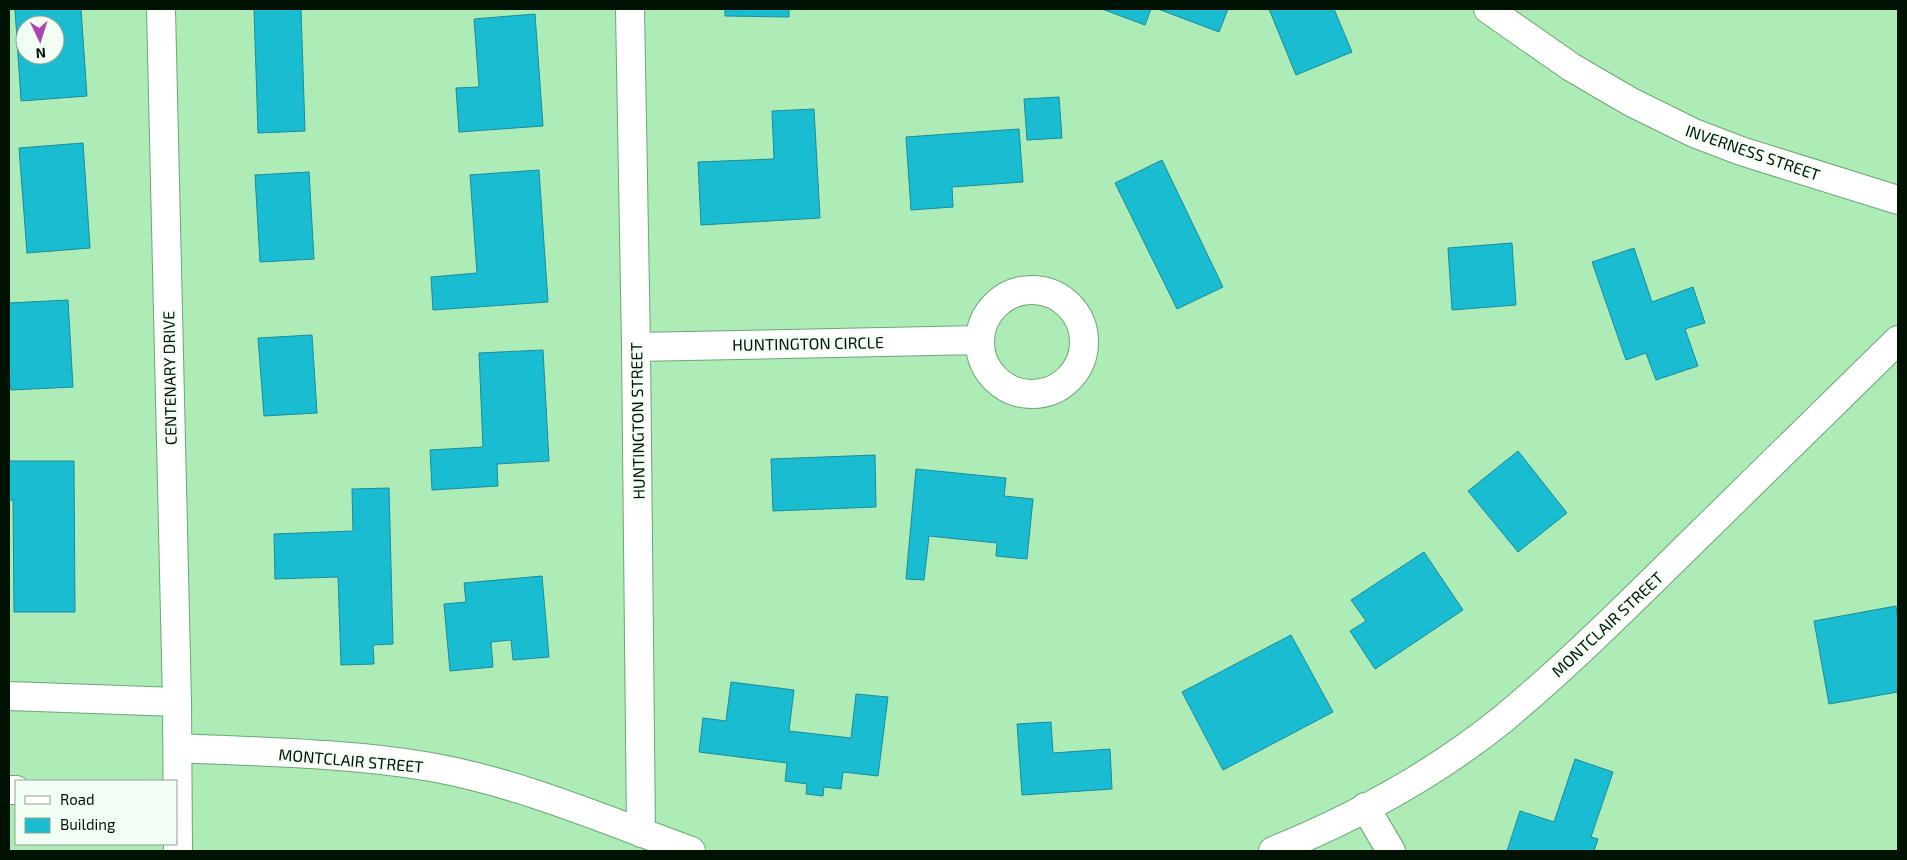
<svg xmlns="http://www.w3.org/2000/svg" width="1907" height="860" font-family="'Exo 2',sans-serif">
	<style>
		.building { fill: #19bcd0; stroke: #1b8c9b; fill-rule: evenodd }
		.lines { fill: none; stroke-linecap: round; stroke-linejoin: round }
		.minor-casing { stroke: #6ba776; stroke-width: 30 }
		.minor { stroke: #fff; stroke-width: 28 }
		.labels { text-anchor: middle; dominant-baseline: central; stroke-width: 4.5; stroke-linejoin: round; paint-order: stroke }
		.street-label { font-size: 16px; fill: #001203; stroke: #f2fef3 }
	</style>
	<rect width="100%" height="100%" fill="#adebb7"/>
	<path class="building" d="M15,9H81L87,96L21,101ZM25,25H55V55H25Z
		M254,9H301L305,131L258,133Z
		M725,9H789V17L725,16Z
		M1102,9H1151L1145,25Z
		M1158,9H1228L1219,32Z
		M1269,9H1334L1352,52L1296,75Z
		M535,14L543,126L459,132L456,88L479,87L474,19Z
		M1059,97L1062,138L1027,140L1024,99Z
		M814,109L820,218L701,225L698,162L774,159L772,111Z
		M1019,129L1023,182L952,187L953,207L911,210L906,137Z
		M83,143L90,248L27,253L19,148Z
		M1162,160L1223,287L1177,309L1115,183Z
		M539,170L548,302L433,310L431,277L477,273L470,175Z
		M309,172L314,259L260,262L255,175Z
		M1512,243L1516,305L1452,310L1448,248Z
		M1634,248L1652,302L1693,287L1705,323L1685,329L1698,366L1656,380L1646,353L1626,360L1592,262Z
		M68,300L73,387L11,390L9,374V303Z
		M312,335L317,413L264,416L258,338Z
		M543,350L549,461L497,464L498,486L432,490L430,450L483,447L479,353Z
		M1518,451L1567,513L1518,552L1468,491Z
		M875,455L876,507L773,511L771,459Z
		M9,461H74L75,612H14L13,500H9Z
		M916,469L1006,478L1004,496L1033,499L1027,559L996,556L997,543L929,536L924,580L906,579Z
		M389,488L393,644L373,645L374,664L341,665L338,577L275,579L274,534L353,531L352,489Z
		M1424,552L1463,610L1375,669L1350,631L1366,621L1351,600Z
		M542,576L549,657L513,660L511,640L491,642L493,667L450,671L444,604L466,602L464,583Z
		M1896,606L1898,620V692L1829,704L1814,621Z
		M1291,635L1333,712L1223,770L1182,692Z
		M731,682L794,690L789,731L851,738L856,694L888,697L878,776L843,772L841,789L824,787L823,796L806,794L807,784L785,781L787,763L699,752L703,718L726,721Z
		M1051,722L1053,753L1110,749L1112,789L1022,795L1017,724Z
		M1575,759L1613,772L1591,837L1598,839L1594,851H1507L1520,811L1554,822Z"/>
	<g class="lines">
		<g class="minor-casing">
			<path id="minor" d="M161,9L177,702L178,851
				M630,9L636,347L641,833
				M1488,9L1571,67L1631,102L1694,133L1741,151L1898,200
				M980 342a52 52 0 1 1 104 0a52 52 0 1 1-104 0Z
				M636,347L980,340
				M9,696L177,702
				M178,748C262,752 348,753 431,767C520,783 606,820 691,851
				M9,790H16
				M1365,807L1391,851
				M1273,851C1354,818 1435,774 1503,719C1569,664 1630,603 1691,543C1760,475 1829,408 1898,340"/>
		</g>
		<use href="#minor" class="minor"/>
	</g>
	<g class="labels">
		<g class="street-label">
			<text transform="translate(1753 152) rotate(19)">INVERNESS STREET</text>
			<text transform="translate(808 343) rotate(-1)">HUNTINGTON CIRCLE</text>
			<text transform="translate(169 378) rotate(-91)">CENTENARY DRIVE</text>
			<text transform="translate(637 421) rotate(-91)">HUNTINGTON STREET</text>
			<text transform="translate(1607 624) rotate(-43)">MONTCLAIR STREET</text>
			<text transform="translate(351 760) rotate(5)">MONTCLAIR STREET</text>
		</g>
	</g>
	<rect width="1907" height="860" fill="none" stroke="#001203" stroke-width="20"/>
	<rect x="15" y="780" width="162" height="65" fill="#f2fef3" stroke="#91a093"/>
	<rect x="25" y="796" width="25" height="8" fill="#ffffff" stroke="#91a093"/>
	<text x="60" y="805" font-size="15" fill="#001203">Road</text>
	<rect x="25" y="818" width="25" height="15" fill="#19bcd0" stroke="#91a093"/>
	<text x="60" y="830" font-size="15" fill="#001203">Building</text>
	<g transform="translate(40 40) rotate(176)"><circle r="24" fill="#f2fef3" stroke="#91a093"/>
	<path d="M0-4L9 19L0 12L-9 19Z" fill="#ad46a9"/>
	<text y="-8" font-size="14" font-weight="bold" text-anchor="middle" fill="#001203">N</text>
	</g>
</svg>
